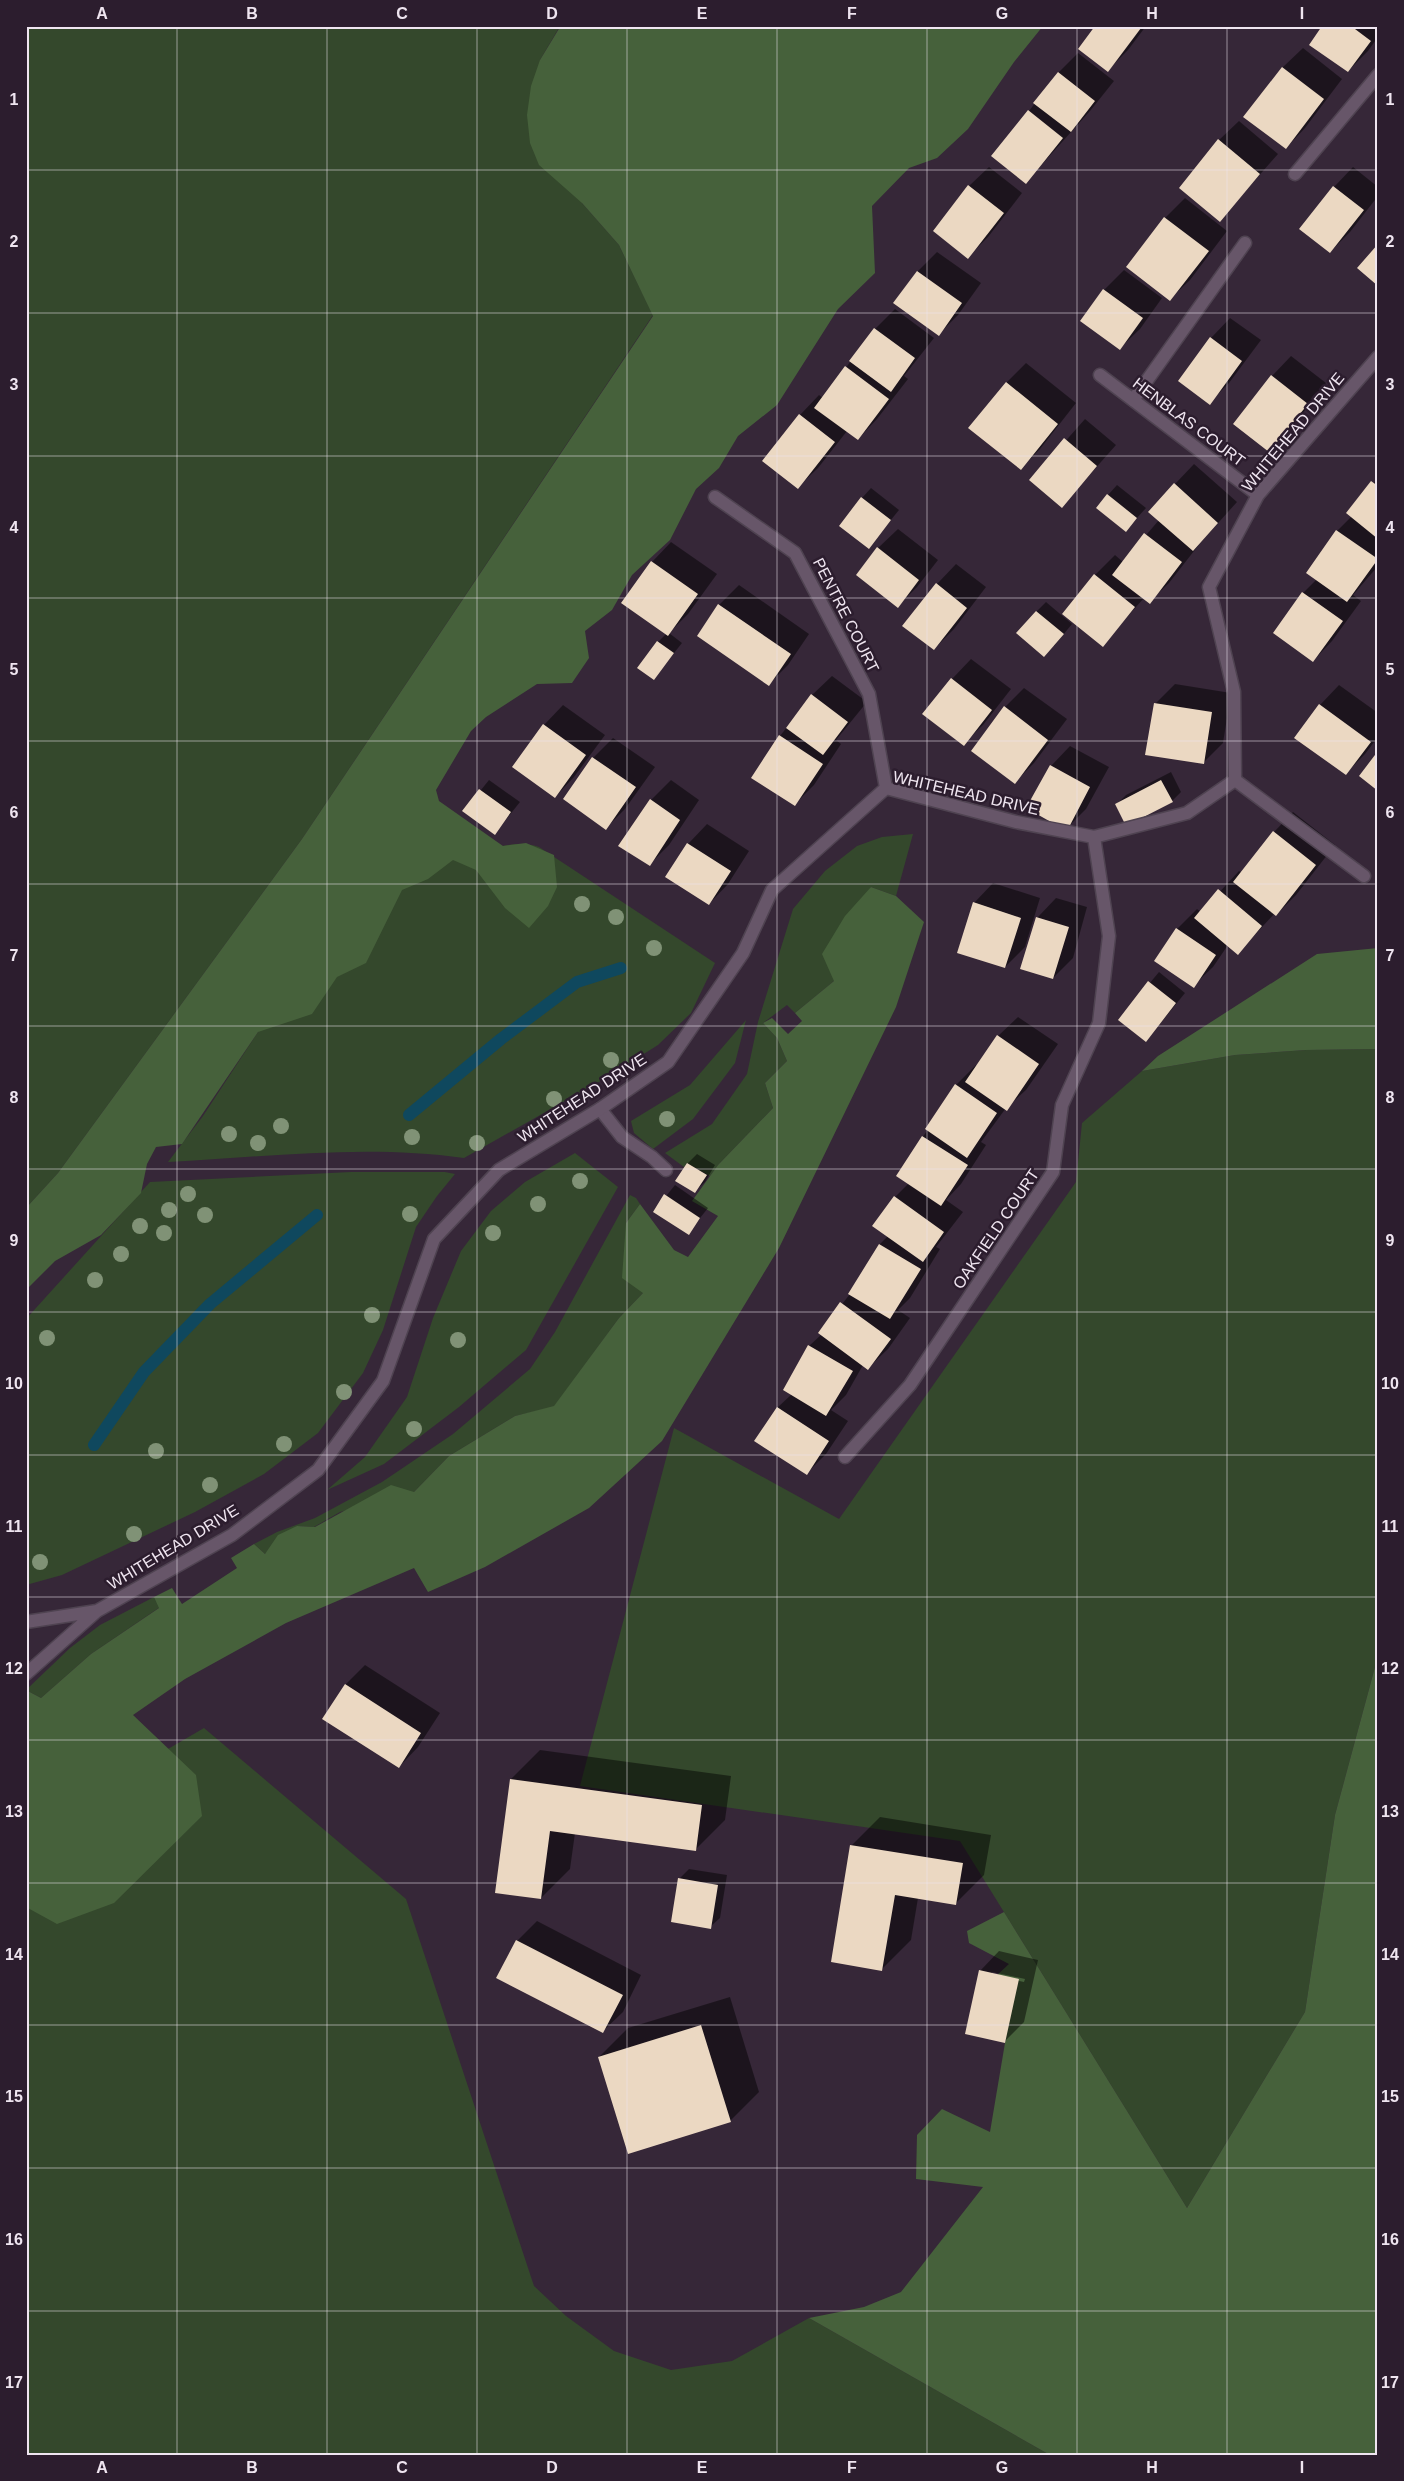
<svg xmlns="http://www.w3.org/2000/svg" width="1404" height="2481" font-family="Arial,sans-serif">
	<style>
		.green { fill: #34482c }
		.forest { fill: #46613b }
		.shadow { fill: #0007; fill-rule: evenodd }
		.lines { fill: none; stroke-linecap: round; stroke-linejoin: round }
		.stream { stroke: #0f485e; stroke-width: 12 }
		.building { fill: #ebd8c2 }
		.service-casing { stroke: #4f4351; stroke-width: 15 }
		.minor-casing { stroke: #4f4351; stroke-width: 15 }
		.service { stroke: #675669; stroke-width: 12 }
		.minor { stroke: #675669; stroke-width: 12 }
		.tree { fill: #809276 }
		.grid { fill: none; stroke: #efe5f0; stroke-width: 1; stroke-opacity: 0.55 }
		.labels { text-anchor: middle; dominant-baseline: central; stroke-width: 5; stroke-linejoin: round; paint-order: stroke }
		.street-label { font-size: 16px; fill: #efe5f0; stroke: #2c1d2e }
		.neatline { fill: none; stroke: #efe5f0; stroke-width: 2 }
		.grid-label { font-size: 16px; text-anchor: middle; font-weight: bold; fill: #efe5f0 }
	</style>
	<rect width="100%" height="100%" fill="#362738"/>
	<path class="green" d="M26,26H560L540,60L582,203L619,245L653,315L302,839L58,1173L26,1208Z
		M426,817L477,852C499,847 518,840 539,847L715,963L691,1013L658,1045L604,1079L464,1158C365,1144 267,1157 168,1162L203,1116L258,1032Z
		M913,834L896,896L871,887L834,981L795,1013L787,1005L763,1023L777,1038L787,1061L765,1083L773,1108L718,1165L710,1176L687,1163L684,1167L665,1153L712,1124L747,1074L758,1022L793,909L825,871L857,846L882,837Z
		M746,1020L735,1063L693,1119L653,1149L634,1133L631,1121L690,1085Z
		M1378,1049V1656L1335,1815L1305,2012L1187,2208L960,1841L580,1786L674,1428L839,1519L1076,1182L1082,1123L1142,1071L1235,1055L1306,1050Z
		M575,1153L618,1187L526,1350L459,1407L384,1464L327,1490L365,1457L407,1397L433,1318L461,1251L491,1211L525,1182Z
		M351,1172H445L455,1174L437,1196L416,1227L383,1330L363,1373L318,1433L264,1474L195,1512L62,1575L26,1585V1319L150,1182Z
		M630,1195L636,1198L640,1204L626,1223L644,1292L619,1318L554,1407L515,1416L449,1456L414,1492L340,1512L314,1527L297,1526L265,1554L254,1544L277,1532L315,1518L382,1482L453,1434L530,1369L555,1332Z
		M154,1597L160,1607L91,1654L41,1698L26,1690L70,1648L100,1625Z
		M204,1728L406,1899L534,2286L566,2316L614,2351L671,2370L732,2361L809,2318L1050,2455H26V1889L125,1774Z"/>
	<path class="forest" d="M1043,26L1014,62L968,129L937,158L909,168L872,206L875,273L838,309L777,405L738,436L719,468L696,489L670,540L632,575L612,610L585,631L589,658L572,683L537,684L486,717L471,731L436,790L439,801L503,846L526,843L554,855L557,887L548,906L529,928L505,908L476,870L453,860L428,879L402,890L366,963L337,977L312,1014L258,1032L182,1144L156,1147L147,1164L141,1193L101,1235L55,1261L26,1290V1208L58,1173L302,839L653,316L619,245L582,203L539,165L530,143L527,115L531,86L540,60L560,27Z
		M871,887L896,896L924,922L896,1007L779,1248L662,1441L589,1508L485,1567L428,1592L414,1568L286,1623L185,1679L133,1715L196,1775L202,1816L114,1903L57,1924L26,1907V1690L41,1698L91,1654L159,1608L154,1597L172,1588L182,1604L237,1568L231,1558L254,1544L265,1554L278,1535L297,1526L315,1527L391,1485L414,1492L449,1456L515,1416L554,1406L619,1318L643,1293L622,1278L626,1223L640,1204L674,1250L688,1257L718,1216L692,1201L718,1165L773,1108L765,1083L787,1061L777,1038L763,1023L772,1018L788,1034L802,1021L795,1013L834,981L822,954L845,916Z
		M1378,948V1049L1306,1050L1235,1055L1142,1071L1158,1056L1317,954Z
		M1378,1656V2455H1050L809,2318L864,2307L901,2292L983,2187L916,2179L917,2135L942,2109L990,2132L1006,2037L994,1978L1009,1964L969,1943L967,1931L1004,1912L1187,2208L1305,2012L1335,1815Z"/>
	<path class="shadow" d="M1097,26H1146L1128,50L1108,70Z
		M1324,26H1378V37L1368,51L1348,71Z
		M1303,48L1342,79L1305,128L1286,148L1245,117L1283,67Z
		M1078,53L1114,81L1090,111L1026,182L1029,111L1058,73Z
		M1239,121L1278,154L1220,220L1219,140Z
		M989,167L1022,193L988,237L968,257L969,186Z
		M1353,167L1378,187V196L1350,232L1330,252L1334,187Z
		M1185,198L1227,231L1190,280L1170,299L1165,218Z
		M937,252L981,283L958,315L939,334L895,303L918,271Z
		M1124,270L1162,298L1140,329L1120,348L1104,290Z
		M895,309L934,338L904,376L908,379L877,419L858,439L847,431L818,468L798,487L800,415L819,395L823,398L875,329Z
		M1230,318L1261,340L1229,383L1209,403L1211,338Z
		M1291,356L1326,383L1289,431L1269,451L1235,424L1272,376Z
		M1026,363L1076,403L1040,449L1021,468L1006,383Z
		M1085,419L1116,445L1062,506L1031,480Z
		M1194,464L1237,502L1201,542L1169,583L1149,602L1144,598L1102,645L1064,614L1095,575L1115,555L1123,562L1159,520L1175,484Z
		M1378,477V566L1353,595L1361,601L1332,641L1313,661L1303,593L1317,579L1308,572L1337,531L1352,516Z
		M1117,485L1146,508L1126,530L1108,495Z
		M871,488L899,510L868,548L862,498Z
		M898,529L938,560L917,587L898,606L878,548Z
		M671,542L717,574L688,614L669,633L682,643L654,678L658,642L667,633L652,562Z
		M956,564L986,587L954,629L934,649L937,584Z
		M739,585L809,634L788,665L769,684L719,605Z
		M1046,602L1072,624L1054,646L1036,612Z
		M971,659L1011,689L983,725L963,744L952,679Z
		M832,676L867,702L836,740L841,744L814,785L795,804L780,736L812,695Z
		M1175,684L1231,693L1223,743L1203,763L1155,704Z
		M1339,685L1378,713V737L1365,754L1346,773L1320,705Z
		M1024,688L1067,719L1034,763L1015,782L1005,707Z
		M563,705L605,735L574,777L555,797L544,725Z
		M613,738L655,767L625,809L606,828L593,758Z
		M1070,746L1109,767L1086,809L1066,829L1051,766Z
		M1171,772L1181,792L1172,801L1116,805L1126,795Z
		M489,780L520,802L495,833L464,811Z
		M671,780L699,800L669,845L649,865L651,800Z
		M1293,812L1335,845L1296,895L1276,915L1275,913L1238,953L1228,945L1213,967L1193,986L1177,929L1197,909L1201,912L1239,871L1242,873L1274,832Z
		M707,824L749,851L728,884L709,904L688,844Z
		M993,883L1040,898L1025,947L1005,967L974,903Z
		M1056,898L1087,907L1073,958L1053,978L1037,918Z
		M1159,972L1185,993L1146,1041L1119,1020Z
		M1018,1017L1058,1044L1026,1090L1006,1108L981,1142L986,1145L961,1184L946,1200L963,1212L936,1247L940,1249L910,1298L898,1310L910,1318L888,1349L868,1368L863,1365L846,1395L831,1410L848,1421L826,1454L806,1474L756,1441L778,1407L792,1394L784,1389L809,1346L822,1334L820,1332L850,1294L880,1244L888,1236L895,1197L909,1183L898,1176L956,1085L976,1065L978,1066L998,1036Z
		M697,1154L715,1165L705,1182L695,1191L677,1180L688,1163Z
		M675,1185L708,1208L688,1233L654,1211Z
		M365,1665L440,1713L418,1747L399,1767L323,1718L346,1684Z
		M540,1750L731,1776L725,1820L696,1849L575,1833L570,1869L541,1898L511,1779Z
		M880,1817L991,1835L984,1875L955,1904L918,1898L911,1940L882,1969L851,1846Z
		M689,1869L727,1875L720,1918L710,1927L679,1879Z
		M537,1921L641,1975L623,2012L603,2031L517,1941Z
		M999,1951L1038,1960L1024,2022L1004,2042L980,1971ZM992,1972L1025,1979L1024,1982L992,1975Z
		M730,1997L759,2092L730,2121L599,2057L628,2028Z"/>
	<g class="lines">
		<path class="stream" d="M409,1115L501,1039L577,982L621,968
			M94,1445L144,1372L210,1304L317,1215"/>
	</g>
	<path class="building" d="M1095,26H1138L1141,28L1108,72L1078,49Z
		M1322,26H1351L1371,41L1348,72L1309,45Z
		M1282,67L1324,99L1286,149L1243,117Z
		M1058,72L1095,101L1071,132L1033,103Z
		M1028,110L1063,138L1026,184L991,156Z
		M1218,139L1260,174L1220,222L1179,188Z
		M968,185L1004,213L968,259L933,231Z
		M1333,186L1364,210L1330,253L1299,229Z
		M1164,217L1209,251L1170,301L1126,267Z
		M1378,244V286L1357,268Z
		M917,271L962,303L939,336L893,303Z
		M1103,289L1143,318L1120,350L1080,321Z
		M874,328L915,358L891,392L849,361Z
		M1210,337L1242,361L1210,405L1178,381Z
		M845,366L889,399L858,440L814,408Z
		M1271,375L1308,404L1269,452L1233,424Z
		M1006,382L1058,424L1021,470L968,428Z
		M799,414L835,442L798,489L762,461Z
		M1064,438L1097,466L1062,508L1029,480Z
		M1371,481L1378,486V539L1346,513Z
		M1174,483L1218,523L1193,551L1148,512Z
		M1107,494L1137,518L1126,532L1096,508Z
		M861,497L891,520L869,549L839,526Z
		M1336,530L1378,559L1347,602L1306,573Z
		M1144,533L1182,562L1150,604L1112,575Z
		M877,547L919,580L898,608L856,575Z
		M651,561L698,594L668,636L621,603Z
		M1094,574L1135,607L1103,647L1062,614Z
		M936,583L967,608L934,650L902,626Z
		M1302,592L1343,621L1313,662L1273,633Z
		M718,604L791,654L769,686L697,636Z
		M1036,611L1064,634L1044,657L1016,633Z
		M657,641L674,653L654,680L637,668Z
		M951,678L992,710L964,746L922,714Z
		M811,694L848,722L823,755L786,728Z
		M1154,703L1212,712L1204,764L1145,755Z
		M1319,704L1371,742L1346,775L1294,738Z
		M1004,706L1048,740L1015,784L971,751Z
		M543,724L586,755L555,798L512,767Z
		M779,735L823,764L795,806L751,778Z
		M1378,751V791L1359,776Z
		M592,757L636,787L606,830L563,799Z
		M1050,765L1090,787L1067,831L1026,808Z
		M1161,780L1173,802L1126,826L1115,804Z
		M479,789L511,812L495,835L462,811Z
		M650,799L680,820L650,866L618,846Z
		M1273,831L1316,865L1276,916L1233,882Z
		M687,843L731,871L709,905L665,877Z
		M1218,889L1262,926L1238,955L1194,918Z
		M973,902L1021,918L1005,968L957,953Z
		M1036,917L1069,927L1053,979L1020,969Z
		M1176,928L1216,955L1194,988L1154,961Z
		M1148,981L1176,1003L1146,1042L1118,1020Z
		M997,1035L1039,1064L1007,1111L965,1082Z
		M955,1084L997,1113L967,1158L925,1129Z
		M922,1136L968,1165L941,1206L896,1176Z
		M687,1163L707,1175L695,1193L675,1181Z
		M664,1194L700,1218L689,1235L653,1212Z
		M894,1196L944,1232L923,1262L872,1226Z
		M879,1244L921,1269L890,1319L848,1294Z
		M840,1302L891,1339L868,1370L818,1333Z
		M808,1345L853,1371L826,1416L783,1390Z
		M777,1407L829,1441L807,1475L754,1441Z
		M345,1684L421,1733L399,1768L322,1719Z
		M510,1779L702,1805L696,1851L550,1831L541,1899L495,1893Z
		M850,1845L963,1863L956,1905L895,1895L882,1971L831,1962Z
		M678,1878L718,1885L711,1929L671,1922Z
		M516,1940L623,1995L603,2033L496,1978Z
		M979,1970L1019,1979L1005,2043L965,2034Z
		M701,2025L731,2122L628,2154L598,2057Z"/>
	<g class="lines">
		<g class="service-casing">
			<path id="service" d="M1295,174L1378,75
				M1133,400L1245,243
				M600,1109L622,1137L652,1157L666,1170"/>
		</g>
		<g class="minor-casing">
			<path id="minor" d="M1100,375L1258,495
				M715,497L795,553L869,694L886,788
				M1235,780L1364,876
				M845,1457L910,1385L1053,1172L1062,1105L1099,1023L1109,936L1094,837
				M26,1622L97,1611
				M26,1674L97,1611L232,1535L318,1470L383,1381L434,1239L499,1170L600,1109L668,1062L743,953L772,890L886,788L1016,822L1094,837L1187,813L1235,780L1234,692L1209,587L1258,495L1378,357"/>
		</g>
		<use href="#service" class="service"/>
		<use href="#minor" class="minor"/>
	</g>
	<g class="tree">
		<circle cx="582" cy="904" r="8"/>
		<circle cx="616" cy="917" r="8"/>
		<circle cx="654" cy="948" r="8"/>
		<circle cx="611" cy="1060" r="8"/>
		<circle cx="554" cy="1099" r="8"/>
		<circle cx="667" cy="1119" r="8"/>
		<circle cx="281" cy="1126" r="8"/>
		<circle cx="229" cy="1134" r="8"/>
		<circle cx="412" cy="1137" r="8"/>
		<circle cx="258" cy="1143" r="8"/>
		<circle cx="477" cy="1143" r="8"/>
		<circle cx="580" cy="1181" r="8"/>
		<circle cx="188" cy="1194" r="8"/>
		<circle cx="538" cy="1204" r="8"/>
		<circle cx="169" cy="1210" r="8"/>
		<circle cx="410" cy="1214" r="8"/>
		<circle cx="205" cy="1215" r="8"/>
		<circle cx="140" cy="1226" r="8"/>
		<circle cx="164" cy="1233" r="8"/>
		<circle cx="493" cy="1233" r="8"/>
		<circle cx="121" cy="1254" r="8"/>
		<circle cx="95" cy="1280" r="8"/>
		<circle cx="372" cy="1315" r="8"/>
		<circle cx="47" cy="1338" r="8"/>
		<circle cx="458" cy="1340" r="8"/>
		<circle cx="344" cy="1392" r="8"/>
		<circle cx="414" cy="1429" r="8"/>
		<circle cx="284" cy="1444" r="8"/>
		<circle cx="156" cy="1451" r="8"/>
		<circle cx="210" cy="1485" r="8"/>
		<circle cx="134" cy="1534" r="8"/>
		<circle cx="40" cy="1562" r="8"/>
	</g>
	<path class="grid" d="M177,26V2455M327,26V2455M477,26V2455M627,26V2455M777,26V2455M927,26V2455M1077,26V2455M1227,26V2455M26,170H1378M26,313H1378M26,456H1378M26,598H1378M26,741H1378M26,884H1378M26,1026H1378M26,1169H1378M26,1312H1378M26,1455H1378M26,1597H1378M26,1740H1378M26,1883H1378M26,2025H1378M26,2168H1378M26,2311H1378"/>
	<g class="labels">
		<g class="street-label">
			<text transform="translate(1189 422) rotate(37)">HENBLAS COURT</text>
			<text transform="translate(1293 432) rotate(-50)">WHITEHEAD DRIVE</text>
			<text transform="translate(846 615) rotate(63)">PENTRE COURT</text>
			<text transform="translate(966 793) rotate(13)">WHITEHEAD DRIVE</text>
			<text transform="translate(582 1098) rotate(-33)">WHITEHEAD DRIVE</text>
			<text transform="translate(996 1229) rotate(-56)">OAKFIELD COURT</text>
			<text transform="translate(173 1547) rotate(-31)">WHITEHEAD DRIVE</text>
		</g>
	</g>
	<rect width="1404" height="2481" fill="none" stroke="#2c1d2e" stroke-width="55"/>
	<rect x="28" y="28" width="1348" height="2426" class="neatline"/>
	<g class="grid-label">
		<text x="102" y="19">A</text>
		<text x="252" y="19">B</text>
		<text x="402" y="19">C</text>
		<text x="552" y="19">D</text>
		<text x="702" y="19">E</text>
		<text x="852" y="19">F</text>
		<text x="1002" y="19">G</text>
		<text x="1152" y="19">H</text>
		<text x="1302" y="19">I</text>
		<text x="14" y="105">1</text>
		<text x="1390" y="105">1</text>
		<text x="14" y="247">2</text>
		<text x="1390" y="247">2</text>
		<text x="14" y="390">3</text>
		<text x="1390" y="390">3</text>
		<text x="14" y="533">4</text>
		<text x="1390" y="533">4</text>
		<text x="14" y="675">5</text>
		<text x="1390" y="675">5</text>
		<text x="14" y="818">6</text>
		<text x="1390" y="818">6</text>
		<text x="14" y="961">7</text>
		<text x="1390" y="961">7</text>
		<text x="14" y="1103">8</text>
		<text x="1390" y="1103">8</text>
		<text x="14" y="1246">9</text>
		<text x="1390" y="1246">9</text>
		<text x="14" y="1389">10</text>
		<text x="1390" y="1389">10</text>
		<text x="14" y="1532">11</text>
		<text x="1390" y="1532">11</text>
		<text x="14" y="1674">12</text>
		<text x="1390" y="1674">12</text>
		<text x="14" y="1817">13</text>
		<text x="1390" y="1817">13</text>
		<text x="14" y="1960">14</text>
		<text x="1390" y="1960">14</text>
		<text x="14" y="2102">15</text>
		<text x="1390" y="2102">15</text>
		<text x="14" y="2245">16</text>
		<text x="1390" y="2245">16</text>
		<text x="14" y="2388">17</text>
		<text x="1390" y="2388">17</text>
		<text x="102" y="2473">A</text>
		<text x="252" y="2473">B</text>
		<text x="402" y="2473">C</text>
		<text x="552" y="2473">D</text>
		<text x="702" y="2473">E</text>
		<text x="852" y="2473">F</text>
		<text x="1002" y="2473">G</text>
		<text x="1152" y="2473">H</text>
		<text x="1302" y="2473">I</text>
	</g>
</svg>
